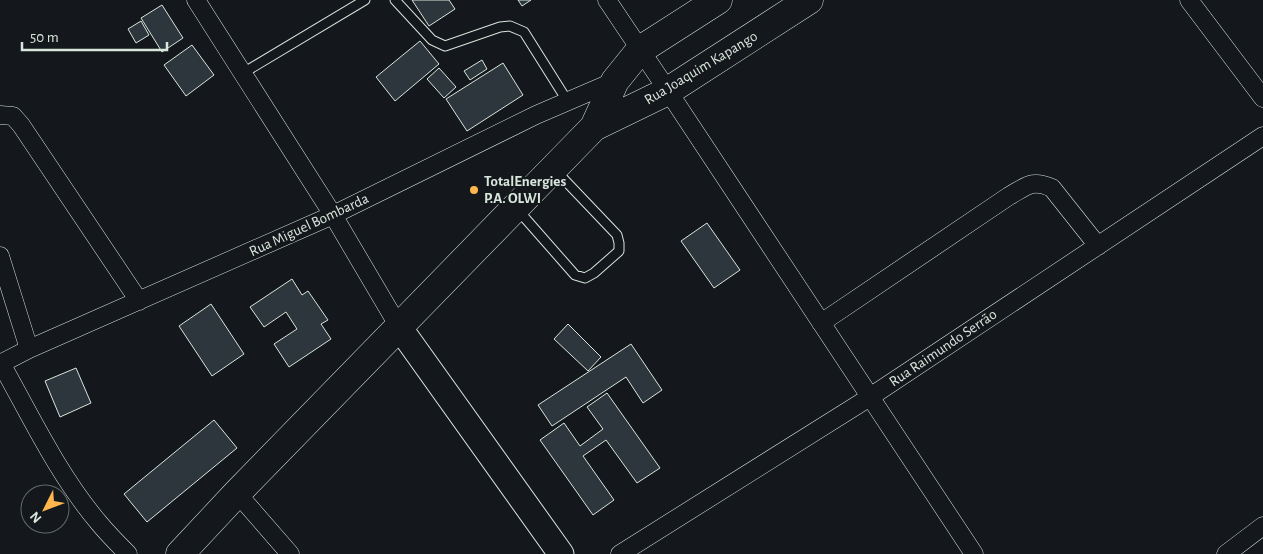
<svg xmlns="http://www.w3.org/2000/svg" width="1263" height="554" font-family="'Alegreya Sans',sans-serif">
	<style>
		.building { fill: #2c363c; stroke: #d8e6dc }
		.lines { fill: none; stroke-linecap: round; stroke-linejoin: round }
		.lane-casing { stroke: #d8e6dc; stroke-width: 11 }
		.street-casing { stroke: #d8e6dc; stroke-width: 19 }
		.secondary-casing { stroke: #d8e6dc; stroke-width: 27 }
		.primary-casing { stroke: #d8e6dc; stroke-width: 29 }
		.lane { stroke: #14181c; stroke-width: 9 }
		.street { stroke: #14181c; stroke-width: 18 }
		.secondary { stroke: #14181c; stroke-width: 25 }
		.primary { stroke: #14181c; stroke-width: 28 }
		.poi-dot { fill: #ffb74d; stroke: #14181c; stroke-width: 2 }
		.labels { text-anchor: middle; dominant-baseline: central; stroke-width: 4; stroke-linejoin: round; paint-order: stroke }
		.street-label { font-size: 15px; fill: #d8e6dc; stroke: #14181c }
		.poi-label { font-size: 15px; font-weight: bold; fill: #d8e6dc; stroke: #14181c; text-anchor: start }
	</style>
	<rect width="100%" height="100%" fill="#14181c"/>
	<path class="building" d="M412,0H449L455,9L429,26Z
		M518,0H531L522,6Z
		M162,5L183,38L162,52L141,18Z
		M141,21L149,35L136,43L128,29Z
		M420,41L439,64L395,101L376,77Z
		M192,45L214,75L186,96L164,65Z
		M482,60L487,69L470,80L464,71Z
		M503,63L523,95L467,131L446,99Z
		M439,68L456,87L444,98L427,79Z
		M707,223L740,270L714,288L681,241Z
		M292,279L302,295L308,291L328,320L321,324L331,339L289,367L274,344L297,329L286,312L264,327L250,307Z
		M211,304L244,354L212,376L179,326Z
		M568,324L601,357L588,371L554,339Z
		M631,344L662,390L643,403L626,377L552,426L538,405Z
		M76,368L91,403L60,417L45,381Z
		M607,393L660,468L637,483L606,440L583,456L614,500L593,515L540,440L564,423L580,446L603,429L587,407Z
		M214,420L237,448L147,522L124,494Z"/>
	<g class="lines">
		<g class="lane-casing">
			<path id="lane" d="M395,0L432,40L445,46L500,27L510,26L524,32L568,102
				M243,73L365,0
				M517,209L575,275L585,278L594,273L619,251V243L617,235L556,171"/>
		</g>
		<g class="street-casing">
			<path id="street" d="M196,0L333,215L399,327
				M607,0L668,91L974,554
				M1189,0L1263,98
				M0,115L13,116L21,125L139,301
				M0,256L29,349
				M821,323L1009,196C1027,186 1032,179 1052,188L1098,246
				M1,363C31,417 59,476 99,523C108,534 118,544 128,554
				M0,364L29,349L333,215L536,115L615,81
				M237,493L290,554
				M620,554L870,397L1263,136
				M1226,554L1263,526"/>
		</g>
		<g class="secondary-casing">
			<path id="secondary" d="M399,327L561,554"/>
		</g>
		<g class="primary-casing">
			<path id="primary" d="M594,127L668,91L809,0
				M180,554L237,493L594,127L615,81L640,50L718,0"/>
		</g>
		<use href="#lane" class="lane"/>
		<use href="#street" class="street"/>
		<use href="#secondary" class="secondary"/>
		<use href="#primary" class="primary"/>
	</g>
	<circle class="poi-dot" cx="474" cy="190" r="5"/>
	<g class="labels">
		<g class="street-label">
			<text transform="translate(701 68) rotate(-31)">Rua Joaquim Kapango</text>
			<text transform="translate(309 225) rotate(-25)">Rua Miguel Bombarda</text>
			<text transform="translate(943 348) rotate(-34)">Rua Raimundo Serrão</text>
		</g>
		<g class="poi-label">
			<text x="484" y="181">TotalEnergies<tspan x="484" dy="17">P.A. OLWI</tspan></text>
		</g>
	</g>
	<g transform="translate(45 509) rotate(228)"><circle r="24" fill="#14181c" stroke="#626a69"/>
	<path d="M0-4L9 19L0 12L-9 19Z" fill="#ffb74d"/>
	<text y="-8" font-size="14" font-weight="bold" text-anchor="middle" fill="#d8e6dc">N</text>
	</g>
	<path d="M22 42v8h145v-8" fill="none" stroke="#d8e6dc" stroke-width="2.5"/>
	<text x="30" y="42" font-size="15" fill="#d8e6dc" stroke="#14181c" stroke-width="4" paint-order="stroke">50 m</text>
</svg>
